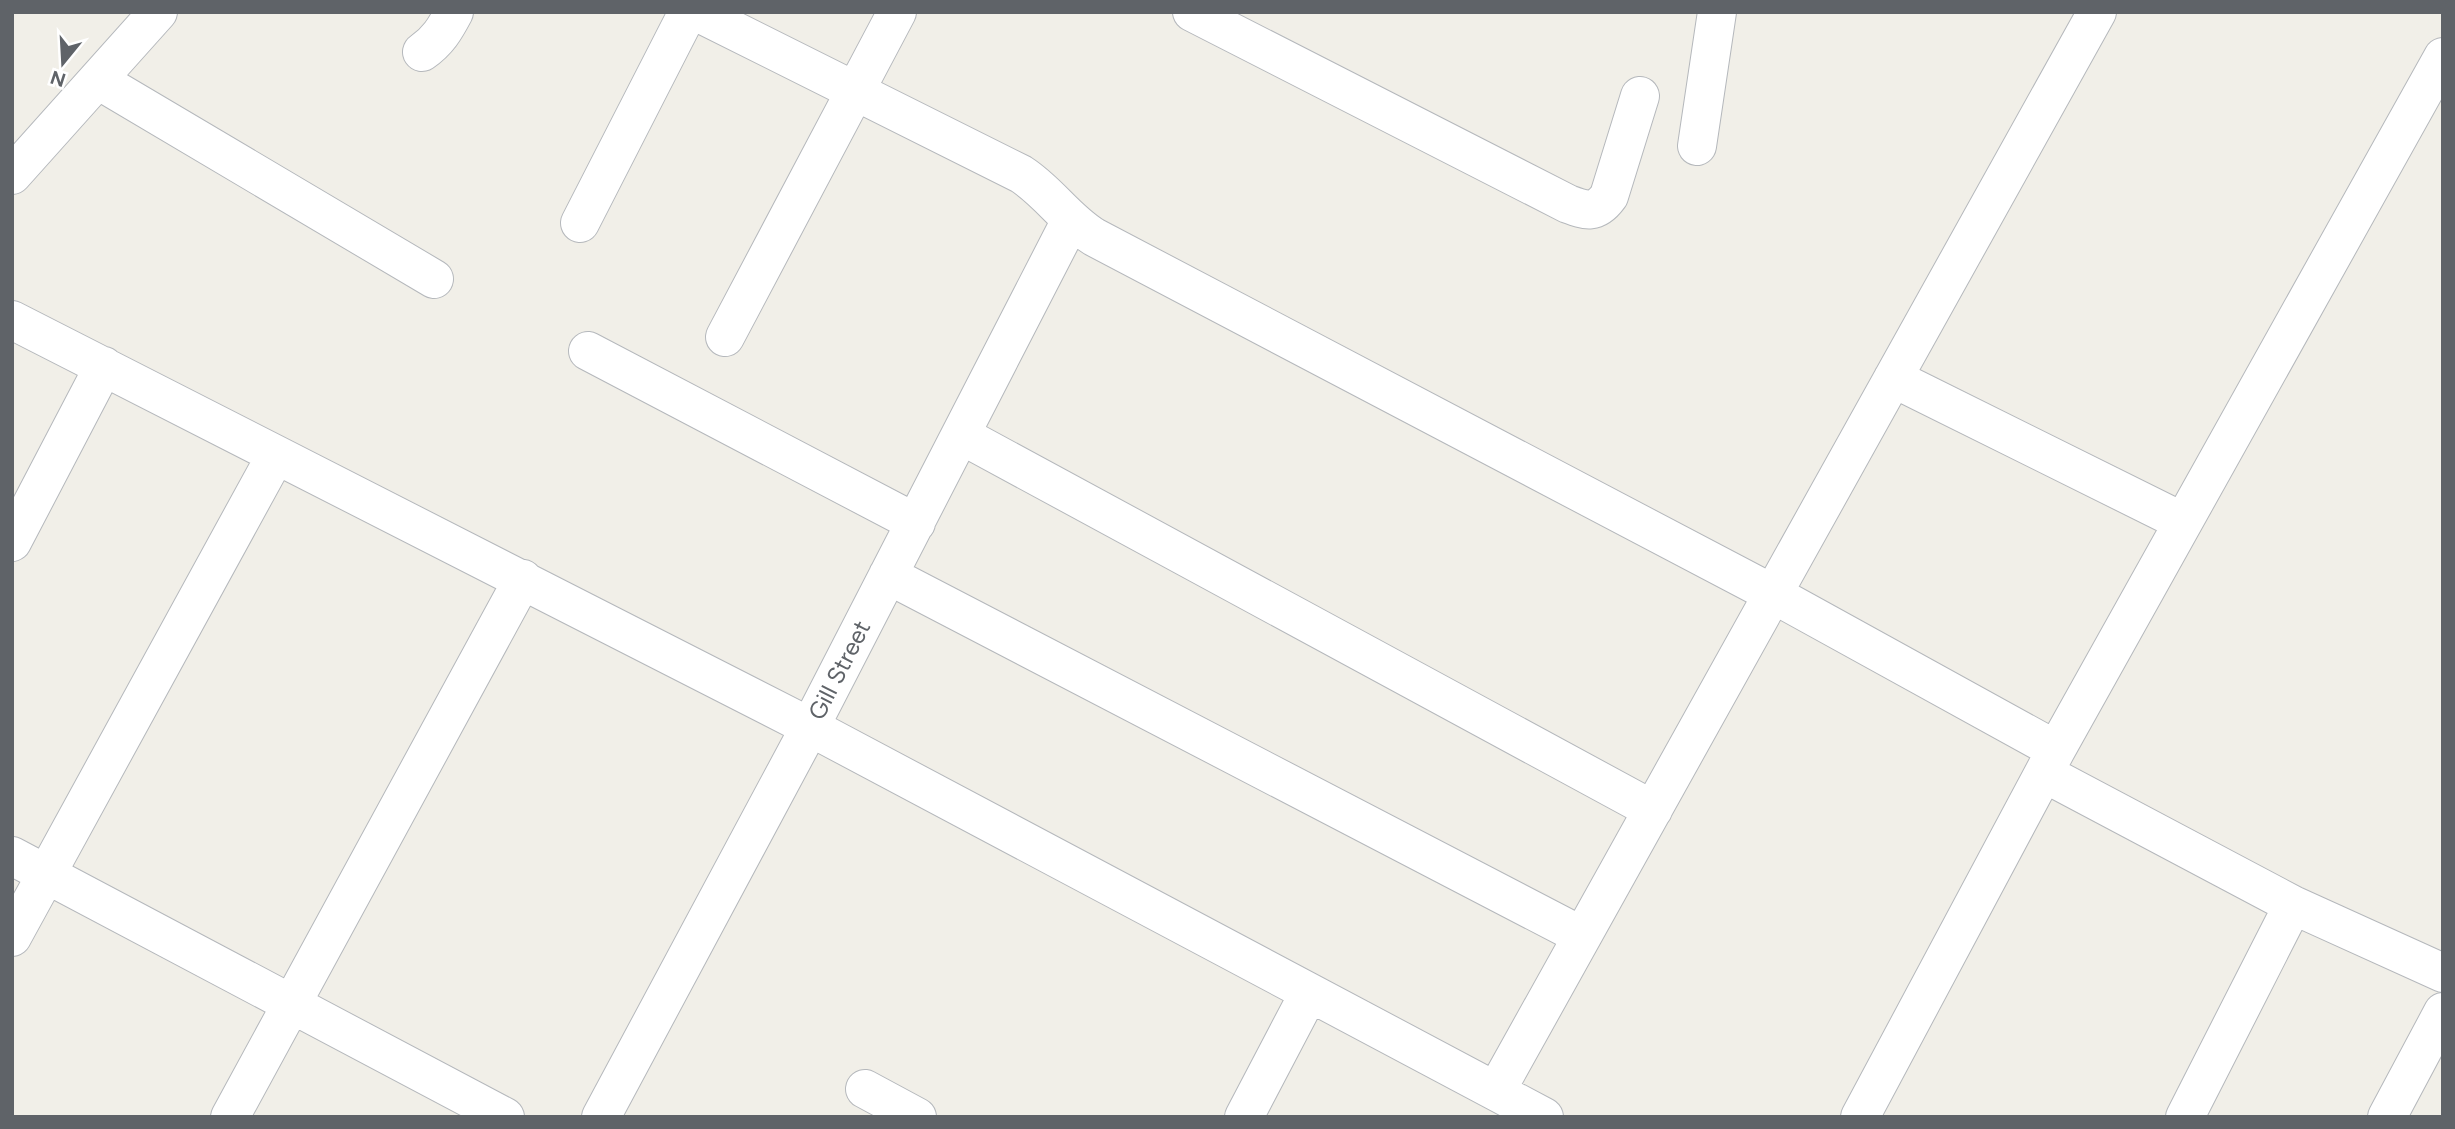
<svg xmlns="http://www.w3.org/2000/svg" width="2455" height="1129" font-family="Figtree,sans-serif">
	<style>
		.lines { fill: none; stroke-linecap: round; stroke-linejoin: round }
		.minor-casing { stroke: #b5b8bc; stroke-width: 40 }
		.minor { stroke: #fff; stroke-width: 38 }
		.labels { text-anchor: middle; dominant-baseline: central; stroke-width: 7; stroke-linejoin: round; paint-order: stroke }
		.street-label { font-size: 24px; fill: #5f6368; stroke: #fff }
	</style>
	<rect width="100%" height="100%" fill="#f1efe8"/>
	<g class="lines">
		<g class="minor-casing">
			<path id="minor" d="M697,12L1021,174C1049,192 1066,220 1094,237L1773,594L2056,750
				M1192,12L1568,204C1587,211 1596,214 1609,196L1640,96
				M422,52C438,41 445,29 454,12
				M98,80L434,279
				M1697,146L1717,12
				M12,175L158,12
				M580,223L688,12
				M12,320L810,727L1544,1117
				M725,337L897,12
				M588,351L916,523
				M1893,378L2183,522
				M961,435L1653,810
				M12,542L104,366
				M888,575L1582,936
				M2044,773L2293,905L2443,973
				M12,856L505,1117
				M12,937L276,455
				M865,1089L917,1117
				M1496,1091L2097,12
				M230,1117L523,579
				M601,1117L810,727L1071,220
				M1244,1117L1309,993
				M1860,1117L2056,750L2443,57
				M2185,1117L2293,905
				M2387,1117L2443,1012"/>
		</g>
		<use href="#minor" class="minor"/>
	</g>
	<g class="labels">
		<g class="street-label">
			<text transform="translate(839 670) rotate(-63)">Gill Street</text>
		</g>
	</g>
	<rect width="2455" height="1129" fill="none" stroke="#5f6368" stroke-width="28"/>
	<g transform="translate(63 63) rotate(198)" stroke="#ffffff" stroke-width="5" paint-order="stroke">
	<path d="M0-5L12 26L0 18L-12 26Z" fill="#5f6368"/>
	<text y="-10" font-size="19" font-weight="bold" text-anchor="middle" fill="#5f6368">N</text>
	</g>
</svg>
